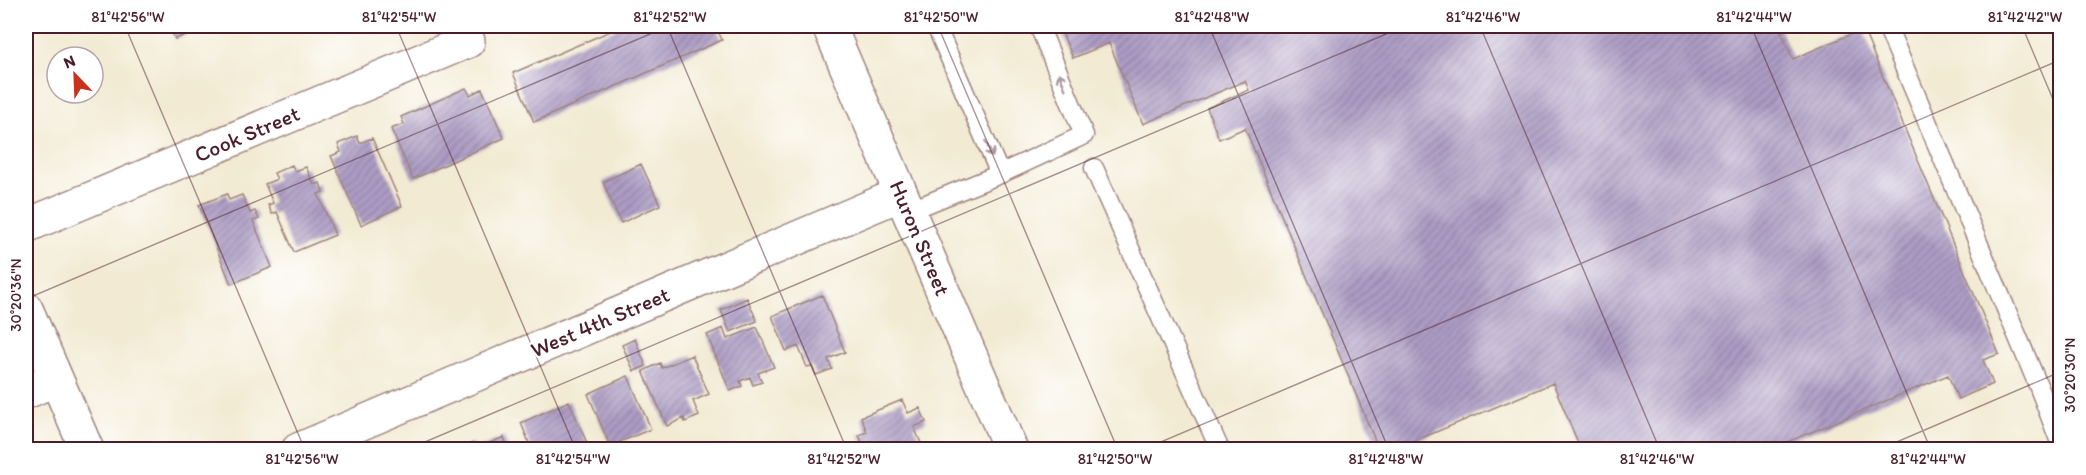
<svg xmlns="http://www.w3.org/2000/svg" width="2086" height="475" font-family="Itim,sans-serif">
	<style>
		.building { fill: url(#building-hatch) }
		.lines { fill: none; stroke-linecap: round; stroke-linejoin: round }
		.service-casing { stroke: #9e847e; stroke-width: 21 }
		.minor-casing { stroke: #9e847e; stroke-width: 36 }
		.service { stroke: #fff; stroke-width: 18 }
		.minor { stroke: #fff; stroke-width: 33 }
		.oneway { stroke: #ae9aa0 }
		.ticks { fill: none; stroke: #4a1f2b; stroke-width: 1.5; stroke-opacity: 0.45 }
		.labels { text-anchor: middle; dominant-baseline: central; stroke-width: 4.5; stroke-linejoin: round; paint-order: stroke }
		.street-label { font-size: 22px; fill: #4a1f2b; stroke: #fff }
		.neatline { fill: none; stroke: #4a1f2b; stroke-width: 2 }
		.ticks-label { font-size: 15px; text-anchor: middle; fill: #4a1f2b }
	</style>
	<defs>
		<pattern id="building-hatch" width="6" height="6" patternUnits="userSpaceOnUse" patternTransform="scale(1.5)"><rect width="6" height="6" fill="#ad9cc4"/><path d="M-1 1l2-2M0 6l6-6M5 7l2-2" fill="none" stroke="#8f7f9f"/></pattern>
	</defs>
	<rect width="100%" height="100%" fill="#fff"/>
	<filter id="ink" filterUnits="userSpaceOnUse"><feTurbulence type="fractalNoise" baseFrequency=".0167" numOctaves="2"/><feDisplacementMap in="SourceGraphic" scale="12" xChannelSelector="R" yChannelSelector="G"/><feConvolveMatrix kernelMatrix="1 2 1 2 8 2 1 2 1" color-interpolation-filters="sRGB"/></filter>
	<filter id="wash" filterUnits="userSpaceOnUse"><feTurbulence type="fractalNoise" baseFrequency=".008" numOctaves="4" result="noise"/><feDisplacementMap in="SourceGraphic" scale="24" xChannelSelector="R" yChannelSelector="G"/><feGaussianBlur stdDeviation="1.35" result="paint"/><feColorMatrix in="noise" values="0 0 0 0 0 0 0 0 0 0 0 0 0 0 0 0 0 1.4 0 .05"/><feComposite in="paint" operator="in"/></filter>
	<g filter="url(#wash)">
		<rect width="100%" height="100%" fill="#f2ead2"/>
		<g id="blocks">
			<path class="building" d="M169,26H209L175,39Z
				M622,26H716L722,40L534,122L513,73Z
				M1059,26H1779L1793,59L1863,29L1999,354L1983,360L1993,384L1958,399L1948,375L1768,450H1581L1553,383L1393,450H1379L1245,128L1219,139L1207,108L1249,90L1245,81L1143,124L1109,43L1073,58Z
				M466,88L470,95L482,89L504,138L413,179L391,129L404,124L401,117Z
				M357,136L360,143L372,138L402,206L361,225L331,156L341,152L338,144Z
				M641,164L660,205L621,223L603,182Z
				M292,165L295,171L306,167L314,185L320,183L323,192L318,194L335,235L294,252L277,212L272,214L268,205L273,203L265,184L277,179L274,173Z
				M227,194L229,200L242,195L250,213L255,211L259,219L253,221L272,267L231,284L199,205Z
				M822,295L845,352L828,359L832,369L816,375L812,366L807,367L798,346L786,351L772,316Z
				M747,298L757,321L730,332L721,310Z
				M757,327L774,367L758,373L762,382L753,385L750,377L740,381L742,386L730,391L707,335L723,328L727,339Z
				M635,339L646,366L634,371L622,345Z
				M692,355L709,394L693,401L699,416L685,422L684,418L667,426L643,371L660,363L662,368Z
				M628,376L651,429L610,446L588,394Z
				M902,400L908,413L920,408L926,422L914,427L924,450H865L859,435L867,432L861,417Z
				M569,401L590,450H532L521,423Z
				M504,437L509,450H457L473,443L476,449Z"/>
		</g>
	</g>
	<g filter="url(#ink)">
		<use href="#blocks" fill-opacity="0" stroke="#9e847e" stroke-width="1.5"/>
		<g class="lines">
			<g class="service-casing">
				<path id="service" d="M936,26L1000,174
					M1887,26L2038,385L2060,442
					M1094,168L1220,450
					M909,211L1000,174L1084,135L1039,26"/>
			</g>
			<g class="minor-casing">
				<path id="minor" d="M829,26L1011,450
					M26,226L468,41
					M26,309L87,450
					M26,392L56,379
					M298,450L901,194"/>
			</g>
			<use href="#service" class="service"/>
			<use href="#minor" class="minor"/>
		</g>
		<defs><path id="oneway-shaft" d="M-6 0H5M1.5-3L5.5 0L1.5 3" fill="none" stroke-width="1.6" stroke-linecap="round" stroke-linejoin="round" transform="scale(1.5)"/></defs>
		<g class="oneway">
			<use href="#oneway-shaft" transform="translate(1062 81) rotate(-112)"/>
			<use href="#oneway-shaft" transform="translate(989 149) rotate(66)"/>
		</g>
	</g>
	<path class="ticks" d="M125,26L305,450M396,26L576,450M667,26L847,450M938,26L1118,450M1209,26L1389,450M1480,26L1660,450M1751,26L1931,450M2022,26L2060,116M26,299L669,26M26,429L34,450M406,450L1405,26M1142,450L2060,60M1878,450L2060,372"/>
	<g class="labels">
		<g class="street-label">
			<text transform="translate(247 134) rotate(-23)">Cook Street</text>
			<text transform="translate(920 238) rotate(67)">Huron Street</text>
			<text transform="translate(600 322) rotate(-23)">West 4th Street</text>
		</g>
	</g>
	<rect width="2086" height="475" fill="none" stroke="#fff" stroke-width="66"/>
	<g transform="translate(75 75) rotate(337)"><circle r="28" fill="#ffffff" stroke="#b7a5aa" stroke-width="1.5"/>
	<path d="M0-4.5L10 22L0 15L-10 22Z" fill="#c8321e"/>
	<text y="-9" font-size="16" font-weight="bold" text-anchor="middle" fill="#4a1f2b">N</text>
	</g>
	<rect x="33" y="33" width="2020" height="409" class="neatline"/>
	<g class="ticks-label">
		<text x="128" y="22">81°42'56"W</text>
		<text x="399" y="22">81°42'54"W</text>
		<text x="670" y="22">81°42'52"W</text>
		<text x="941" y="22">81°42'50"W</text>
		<text x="1212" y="22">81°42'48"W</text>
		<text x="1483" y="22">81°42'46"W</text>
		<text x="1754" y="22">81°42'44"W</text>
		<text x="2025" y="22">81°42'42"W</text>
		<text transform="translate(16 295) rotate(-90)" y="5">30°20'36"N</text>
		<text transform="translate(2070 375) rotate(-90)" y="5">30°20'30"N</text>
		<text x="302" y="464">81°42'56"W</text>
		<text x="573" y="464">81°42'54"W</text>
		<text x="844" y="464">81°42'52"W</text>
		<text x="1115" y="464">81°42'50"W</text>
		<text x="1386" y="464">81°42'48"W</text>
		<text x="1657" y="464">81°42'46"W</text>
		<text x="1928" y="464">81°42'44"W</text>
	</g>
</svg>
